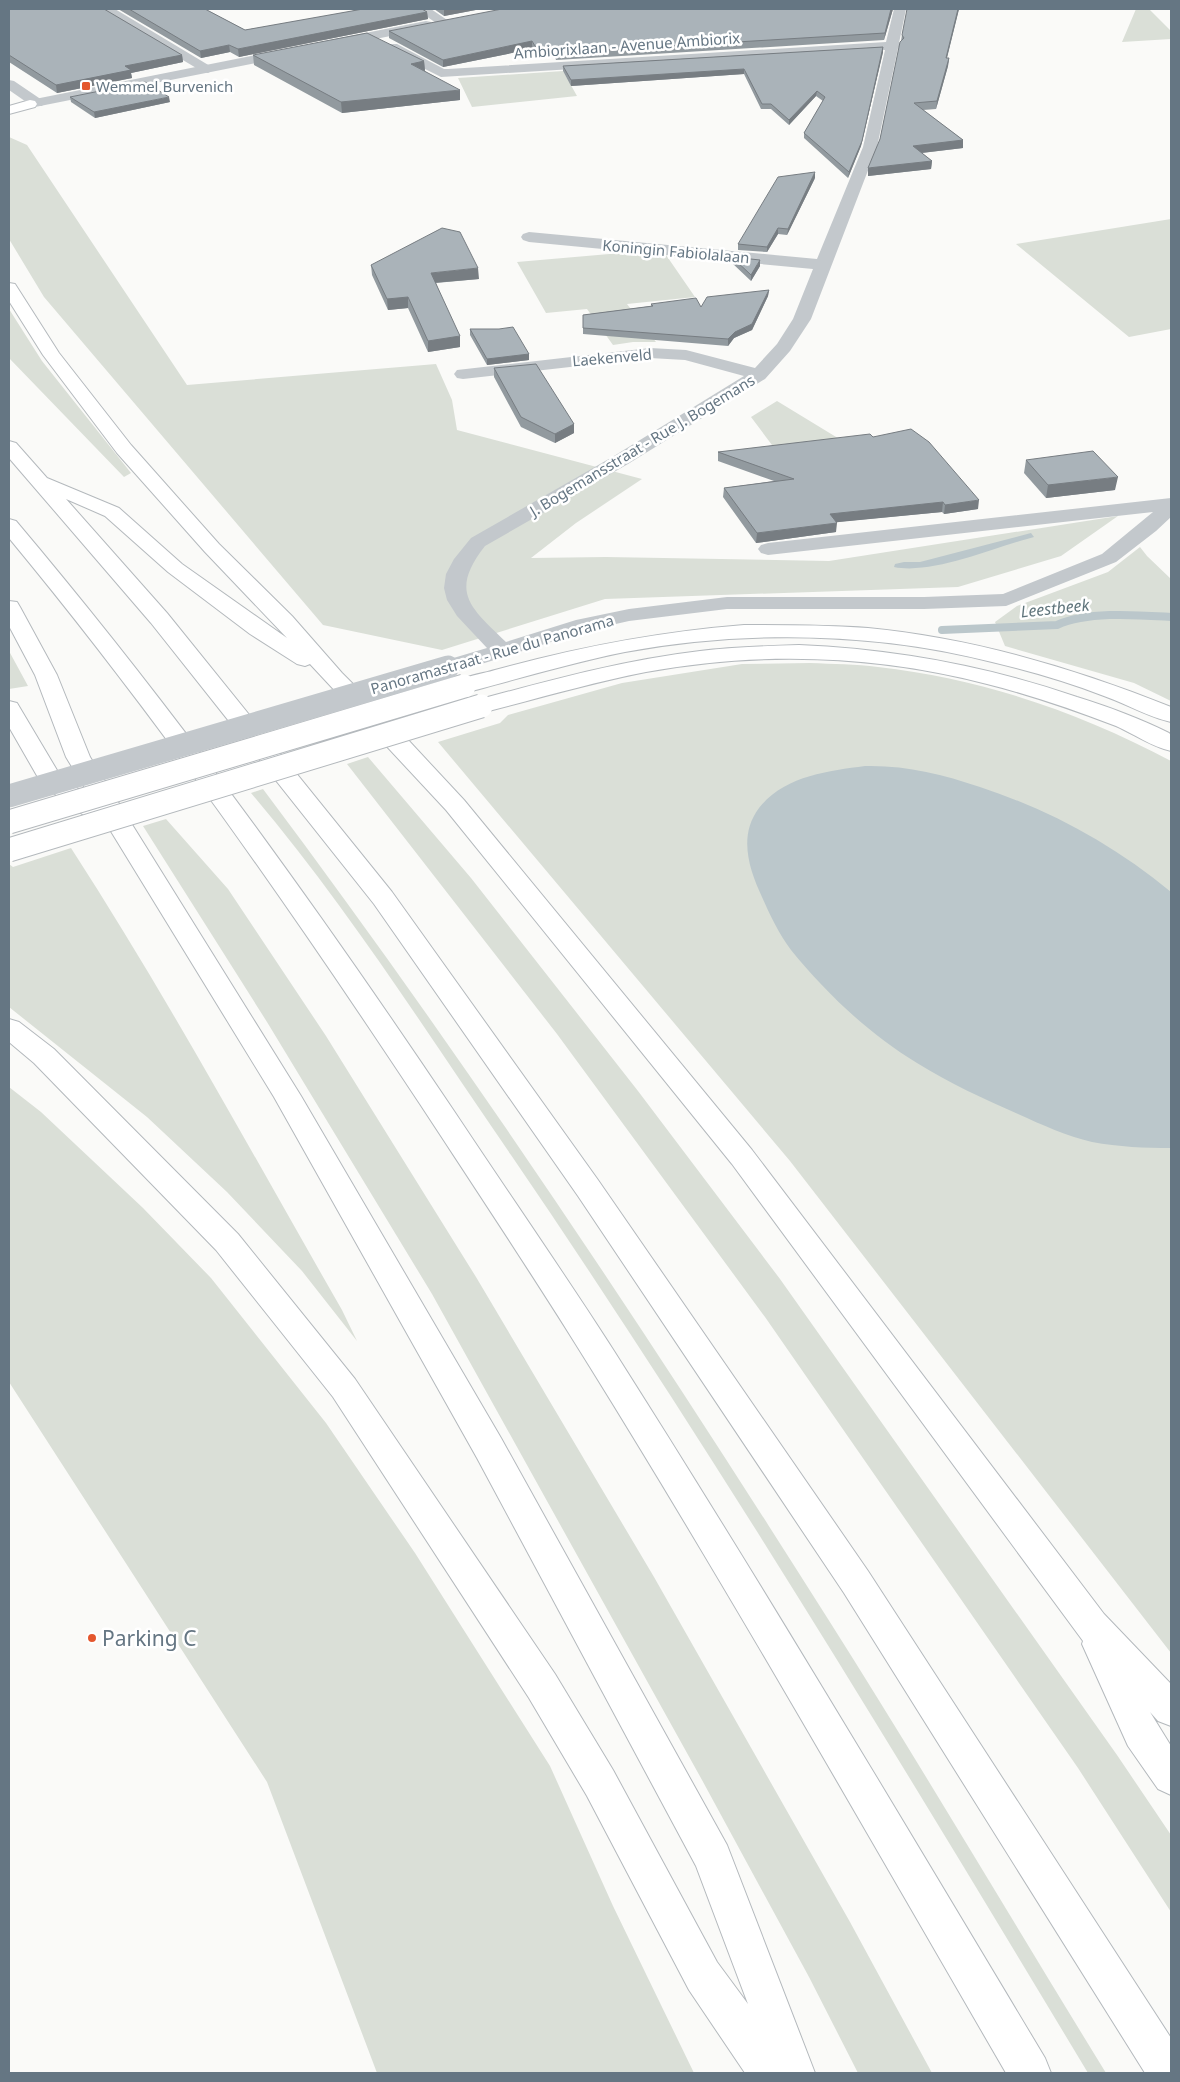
<svg xmlns="http://www.w3.org/2000/svg" width="1180" height="2082" font-family="'Noto Sans',sans-serif">
	<style>
		.green { fill: #dadfd7 }
		.water { fill: #bbc7cb }
		.lines { fill: none; stroke-linecap: round; stroke-linejoin: round }
		.stream { stroke: #bbc7cb; stroke-width: 8 }
		.primary-casing { stroke: #b5babe; stroke-width: 2 }
		.motorway-casing { stroke: #b4b9bd; stroke-width: 2 }
		.minor { fill: #c3c8cc; fill-rule: evenodd }
		.tertiary { fill: #c3c8cc; fill-rule: evenodd }
		.primary { fill: #fff; fill-rule: evenodd }
		.motorway { fill: #fff; fill-rule: evenodd }
		.motorway-bridge-casing { stroke: #b4b9bd; stroke-width: 25; stroke-linecap: butt }
		.minor-bridge { stroke: #c3c8cc; stroke-width: 23 }
		.motorway-bridge { stroke: #fff; stroke-width: 23 }
		.wall { fill: #929a9f }
		.shaded-wall { fill: #777d82 }
		.building { fill: #aab3b9; stroke: #777d82 }
		.poi-dot { fill: #e4572e; stroke: #fff; stroke-width: 2 }
		.labels { text-anchor: middle; dominant-baseline: central; stroke-width: 5; stroke-linejoin: round; paint-order: stroke }
		.far-street-label { font-size: 15px; fill: #657683; stroke: #fff }
		.far-poi-label { font-size: 15px; fill: #657683; stroke: #fff; text-anchor: start }
		.far-water-label { font-size: 16px; font-style: italic; fill: #60757c; stroke: #fff }
		.near-poi-label { font-size: 21px; fill: #657683; stroke: #fff; text-anchor: start }
	</style>
	<rect width="100%" height="100%" fill="#fafaf8"/>
	<path class="green" d="M1136,9H1149L1171,31V39L1122,42Z
		M563,71L577,96L472,107L458,78Z
		M9,137L27,145L187,385L436,364L452,400L457,430L642,479L576,523L531,558L606,557L829,561L1118,516L1061,556L958,587L605,599L442,650L323,625L44,297L9,239Z
		M1171,219V329L1129,337L1016,244Z
		M644,251L664,252L695,297L627,304L656,342H633L613,345L587,309L546,313L517,262Z
		M9,309L42,361L131,473L124,477L9,358Z
		M777,401L846,443L778,453L751,417Z
		M1140,547L1147,556L1171,579V701L1134,683L1005,646L995,622L1017,606L1108,572Z
		M9,651L28,686L9,689Z
		M810,663C833,664 856,664 878,667C983,679 1079,712 1171,761V1653L790,1161L438,742L500,723L508,715L622,683L742,664Z
		M368,757L471,878L638,1091L780,1279L1117,1755L1171,1835V1912L1078,1768L765,1317L557,1034L347,764Z
		M263,789C464,1057 649,1336 828,1619C923,1769 1013,1922 1106,2073H1088C902,1764 715,1454 511,1155C427,1033 347,906 251,793Z
		M166,819L228,889L326,1036L476,1277L654,1577L850,1922L932,2073H858L809,1977L702,1780L432,1294L267,1022L143,826Z
		M71,848C168,998 253,1155 342,1310L357,1341L302,1271L227,1192L147,1117L9,1007V864L13,867Z
		M9,1087L41,1112L143,1208L211,1278L326,1423L415,1553L550,1766L613,1906L694,2073H377L267,1782L9,1382Z"/>
	<path class="water" d="M1031,533L1034,537C995,547 933,575 894,567L895,564L904,562H920Z
		M865,766C905,765 942,774 980,787C1050,810 1114,845 1171,892V1148C1145,1148 1119,1147 1092,1142C1067,1136 1042,1125 1018,1114C984,1099 949,1083 917,1063C869,1034 826,993 791,950C779,934 770,915 762,897C749,869 738,836 759,808C784,776 828,771 865,766Z"/>
	<g class="lines">
		<path class="stream" d="M942,630L1057,625C1089,611 1137,615 1171,617"/>
		<g class="primary-casing">
			<path id="primary" d="M30,100L35,101L37,104L35,107L9,114V106Z"/>
		</g>
		<g class="motorway-casing">
			<path id="motorway" d="M9,283L15,284L59,353L131,445L219,544L292,616L342,673L397,728L464,800L752,1150L1104,1614L1171,1684V1726L1158,1721L1150,1712L1171,1746V1795L1158,1789L1128,1746L1082,1644L1083,1641L732,1164L446,810L310,664L305,666L297,664L250,634L168,572L105,516L66,499L167,613L392,892L598,1180L868,1571L1171,2038V2073H1145L844,1593L578,1196L374,904L151,623L9,458V441L16,443L47,478L119,508L182,564L287,638L205,552L117,453L43,355L9,301Z
				M9,519L16,521C174,708 317,907 454,1111C507,1191 562,1270 614,1351C762,1584 903,1821 1045,2058L1051,2073H1006C869,1837 734,1599 590,1367C535,1278 477,1191 420,1104C291,909 158,718 9,538Z
				M9,601L17,602L20,607L57,675L90,757L301,1096L501,1438L727,1845L815,2073H745L689,1990L587,1796L529,1698L333,1397L216,1250L34,1063L9,1042V1019L19,1022L54,1049L238,1234L355,1379L555,1674L613,1770L717,1962L748,2004L696,1866L477,1458L274,1097L104,820L98,821L89,819L44,786L40,781L9,727V701L17,703L61,777L91,798L66,757L35,675L9,626Z
				M744,625C785,625 827,625 868,628C973,638 1074,668 1171,707V722C1148,717 1127,704 1104,696C1068,682 1030,671 992,662C874,632 745,630 625,652C570,663 518,679 464,693L456,691L453,686C460,676 483,674 495,670C579,647 657,632 744,625Z
				M799,645C895,649 987,666 1077,697C1109,707 1139,718 1169,733L1171,735V751C1152,747 1134,734 1116,726C1074,710 1031,695 987,684C876,655 759,651 646,672C590,683 536,699 481,713L473,711L470,706L473,701C548,681 623,660 700,651C733,647 766,646 799,645Z"/>
		</g>
		<path class="minor" d="M100,9H115L215,69L208,73L203,72L102,12Z
			M416,9H431L450,22L444,26L439,25Z
			M894,9H906L899,43L901,45L898,48L877,147L811,319L790,351L765,379L628,464L485,546C449,592 470,607 506,642L576,620L629,609L727,597H924L1003,594L1102,554L1153,512L768,555L761,553L758,549L761,545L768,543L1171,498V517L1156,531L1116,562L1006,606L924,609H727L629,621L589,630L456,672L448,674L440,672L437,667L440,662L487,648L457,616L447,600L444,588L446,574L454,559L471,538L614,456L744,376L685,360L650,358L463,379L457,378L454,374L457,370L650,348L686,350L755,368L777,344L793,319L813,269L529,242L523,240L521,237L523,234L529,232L817,259L863,147L885,50L441,77L387,50L385,47L387,44H397L444,69H448L886,42Z
			M9,80L14,81L42,100L44,103L42,106H32L9,90Z"/>
		<path class="tertiary" d="M426,21L431,22L432,25L431,28L335,47L328,43L335,39Z
			M291,48L296,49L298,52L296,55L30,108L23,104L30,100Z"/>
		<use href="#primary" class="primary"/>
		<use href="#motorway" class="motorway"/>
		<g class="motorway-bridge-casing">
			<path id="motorway-bridge" d="M9,822L464,686
				M9,850L481,706"/>
		</g>
		<path class="minor-bridge" d="M9,796L448,667"/>
		<use href="#motorway-bridge" class="motorway-bridge"/>
	</g>
	<path class="wall" d="M9,9L182,55L183,62L131,73L132,78L57,93L9,62Z
		M118,9H205L245,30L354,11L350,9H422L427,12L428,19L239,57L230,52L201,58Z
		M434,9H481L444,16Z
		M893,9L884,40L556,60L555,57L538,58L532,49L443,67L389,38V31Z
		M959,9L947,58H949L948,66L936,109L923,110L963,140V148L922,153L932,161L931,169L868,176L880,139L901,41L902,35Z
		M1083,9H1097V10Z
		M883,47V52L861,146L848,178L804,138V133L823,101L816,96L789,125L771,109H761L744,74L571,86L563,71V66Z
		M253,55L424,61L425,71L460,100L342,113L254,65Z
		M70,97L170,102L95,118L71,102Z
		M815,178L787,235L778,234L767,252L738,250V244Z
		M732,257L760,266L751,281L732,263Z
		M371,265L479,279L436,283L460,347L428,352L408,308L388,310L372,275Z
		M769,290L768,296L752,330L734,338L728,346L583,334V315L651,306V304L701,307Z
		M470,329H499L529,354V360L487,365L470,335Z
		M494,368L574,424V433L555,443L521,427L494,377Z
		M873,437L978,509L944,514L942,512L836,522V532L756,543L723,497L724,488L774,481L718,461V452Z
		M1026,460L1115,490L1046,498L1024,473Z"/>
	<path class="shaded-wall" d="M444,9H481L444,16Z
		M891,9H893L884,40L885,33Z
		M958,9H959L945,65L946,58Z
		M427,12L428,19L239,57L238,49Z
		M532,41V49L443,67V60Z
		M229,45L230,52L201,58L200,51Z
		M883,47V52L861,146L848,178L849,172Z
		M555,50V57L538,58V51Z
		M182,55L183,62L131,73L132,78L57,93L56,85L125,66Z
		M949,58L948,66L936,109L937,101Z
		M424,61L425,71L411,64Z
		M744,69V74L571,86V80Z
		M460,90V100L342,113L341,102Z
		M817,91L816,96L789,125V120Z
		M169,97L170,102L95,118L94,112Z
		M963,140V148L912,154L913,146Z
		M932,161L931,169L868,176V168Z
		M815,172V178L787,235L788,229Z
		M778,228V234L767,252V247Z
		M760,260V266L751,281V275Z
		M478,268L479,279L432,283L431,273Z
		M769,290L768,296L752,330L734,338L728,346V339Z
		M408,297V308L388,310L387,299Z
		M460,336V347L428,352V341Z
		M529,354V360L487,365V359Z
		M574,424V433L555,443V434Z
		M1118,477L1115,490L1046,498L1048,485Z
		M979,500L978,509L944,514L945,505Z
		M943,502L942,512L829,523L830,514Z
		M837,523L836,532L756,543L757,533Z"/>
	<path class="building" d="M9,9H104L182,55L125,66L131,70L56,85L9,55Z
		M129,9H205L245,30L363,9H362H422L427,12L238,49L229,45L200,51Z
		M502,9H891L885,33L556,53L555,50L538,51L532,41L443,60L389,31Z
		M907,9H958L946,58H949L937,101L914,103L963,140L913,146L932,161L868,168L880,139L900,42L904,38L902,35Z
		M367,33L424,61L411,64L460,90L341,102L253,55Z
		M883,47L862,141L849,172L804,133L825,97L817,91L789,120L771,104H762L744,69L571,80L563,66Z
		M145,82L169,97L94,112L70,97Z
		M815,172L788,229L778,228L767,247L738,244L778,177Z
		M442,228L460,232L478,268L431,273L460,336L428,341L408,297L387,299L371,265Z
		M732,257L760,260L751,275Z
		M769,290L752,324L735,332L728,339L583,328V315L653,306L651,304L696,298L701,307L707,297Z
		M513,327L529,354L487,359L470,329H499Z
		M536,364L574,424L555,434L521,417L494,368Z
		M911,429L929,442L979,500L945,505L943,502L830,514L837,523L757,533L724,488L794,479L718,452L870,434L873,437Z
		M1093,451L1118,477L1048,485L1026,460Z"/>
	<g class="poi-dot">
		<rect x="81" y="81" width="10" height="10" rx="2.5"/>
		<circle cx="92" cy="1638" r="5"/>
	</g>
	<g class="labels">
		<g class="far-street-label">
			<text transform="translate(627 45) rotate(-4)">Ambiorixlaan - Avenue Ambiorix</text>
			<text transform="translate(676 251) rotate(5)">Koningin Fabiolalaan</text>
			<text transform="translate(612 357) rotate(-5)">Laekenveld</text>
			<text transform="translate(642 445) rotate(-31)">J. Bogemansstraat - Rue J. Bogemans</text>
			<text transform="translate(492 654) rotate(-16)">Panoramastraat - Rue du Panorama</text>
		</g>
		<g class="far-poi-label">
			<text x="96" y="86">Wemmel Burvenich</text>
		</g>
		<g class="far-water-label">
			<text transform="translate(1055 608) rotate(-6)">Leestbeek</text>
		</g>
		<g class="near-poi-label">
			<text x="102" y="1638">Parking C</text>
		</g>
	</g>
	<rect width="1180" height="2082" fill="none" stroke="#657683" stroke-width="20"/>
</svg>
